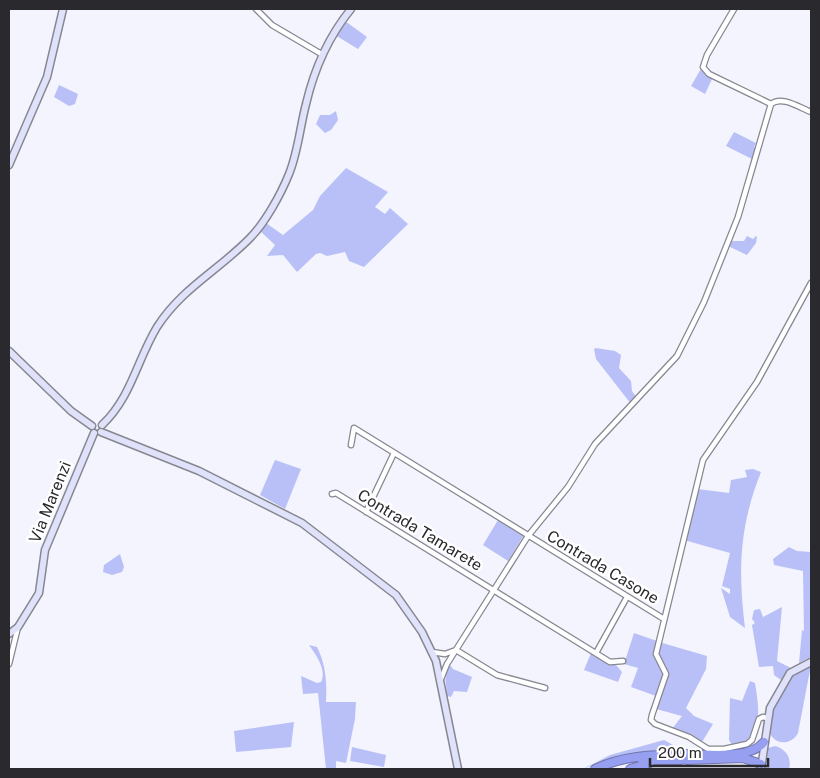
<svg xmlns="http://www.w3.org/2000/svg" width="820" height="778" font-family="'Public Sans',sans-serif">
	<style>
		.green { fill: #b9c0f7 }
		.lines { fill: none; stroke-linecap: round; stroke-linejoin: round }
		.street-casing { stroke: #86878f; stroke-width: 7 }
		.secondary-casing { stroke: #86878f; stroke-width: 9 }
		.highway-casing { stroke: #7176ad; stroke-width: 10 }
		.street { stroke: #fff; stroke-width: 4.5 }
		.secondary { stroke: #e0e2fb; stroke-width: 6 }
		.highway { stroke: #979ff1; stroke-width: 8 }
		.labels { text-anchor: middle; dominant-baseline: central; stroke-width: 5; stroke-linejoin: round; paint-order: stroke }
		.street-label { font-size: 16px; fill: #2a2a2e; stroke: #fff }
	</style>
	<rect width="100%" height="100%" fill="#f3f4fd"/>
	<path class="green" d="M345,21L367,37L358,49L335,35Z
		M702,67L713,77L705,94L691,86Z
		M59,85L78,94L75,104L69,106L54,97Z
		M336,111L338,120L331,130L325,133L316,124L320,115H330Z
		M734,132L756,143L754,147H757L754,160L726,146Z
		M346,168L388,192L375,207L385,214L390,208L408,224L364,267L349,261L345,252L327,256L320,253L316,254L297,272L283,255L267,256L275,245L258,229L266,223L283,235L313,210L320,196Z
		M747,236L753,239L756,236L757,237L756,243L747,255L728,246L730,241H744Z
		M596,348L615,351L621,355L619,368L631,381L632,391L637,398L631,404L596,359L594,349Z
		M275,460L301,469L285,509L260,495Z
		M753,469L761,472C739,527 738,571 745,628L730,617L721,588L730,594V589L722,586L730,553L684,540L697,489L729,493L731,480L747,477L745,470Z
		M498,520L524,535L508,561L483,545Z
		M789,547L797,551L811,552V657L799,663L802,630L804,631L803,571L774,565L773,559Z
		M120,554L124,567L122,572L112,575L103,572L104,565Z
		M782,607L777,661L791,668L781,680L774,675L773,666L759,667L752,625L755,623L752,619L754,610L760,609L763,617Z
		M634,633L657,641L655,649L666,671L656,696L631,687L638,668L624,664Z
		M659,642L707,656L706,669L686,708L694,716L713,724L702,742L690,734L672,729L682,716L656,709L669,673L657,656Z
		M309,645L317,647C326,665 327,682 326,702H356L355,719L346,763L336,761V769H326L318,693L303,694L301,676L317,683L321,682C327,670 316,655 309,645Z
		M591,653L616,665L622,672L618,682L584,670Z
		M450,665L453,669L472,677L467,692L454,691L451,697L447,696L445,674Z
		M811,665L798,733C790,748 769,744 769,727C769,713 784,683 794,674C798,670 805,668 811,665Z
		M750,681L755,683C759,708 765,741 732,745L729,740L730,698L742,701Z
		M294,722L291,747L236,752L234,731Z
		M664,740L673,745L649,752L621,755L583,769L610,755Z
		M775,746C786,749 792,758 789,769H766L768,748Z
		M352,747L386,755L384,767L350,761Z"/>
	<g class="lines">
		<g class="street-casing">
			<path id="street" d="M256,9L272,25L323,55
				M734,9L707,55L703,67L709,74L771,104
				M351,445L354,428L664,619
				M332,494L336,493L610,662L623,661
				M366,512L394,453
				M432,652L445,654L456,650L497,675L545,688
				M596,653L627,597
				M9,664L18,627
				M441,679L447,664L528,536L568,487L595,444L677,356L704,302L738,217L771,104C782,95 800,108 811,112
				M767,718L763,717L759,719L752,740L747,744L724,749H708L689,737L655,724L651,720L652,715L666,674L656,654L703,460L757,382L811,283"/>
		</g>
		<g class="secondary-casing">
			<path id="secondary" d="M9,165L47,77L63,9
				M9,351L71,411L92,426
				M102,425C131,398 137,360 157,327C182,288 219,270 250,238C265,223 281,194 289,174C298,152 300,127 306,104C314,70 329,36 351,9
				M101,432L199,471L302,523L396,595L422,632L436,661L458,769
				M9,634L18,627L39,593L45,550L94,433
				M761,769L770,708L790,673L811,662"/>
		</g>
		<g class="highway-casing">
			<path id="highway" d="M686,754C708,754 750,760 764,742
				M642,760H682
				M687,760L743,758L761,764
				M595,769C622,756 651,755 681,754
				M630,769L650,763"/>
		</g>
		<use href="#street" class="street"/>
		<use href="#secondary" class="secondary"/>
		<use href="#highway" class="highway"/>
	</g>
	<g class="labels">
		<g class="street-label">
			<text transform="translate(50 502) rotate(-68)">Via Marenzi</text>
			<text transform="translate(420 530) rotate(31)">Contrada Tamarete</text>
			<text transform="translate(603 567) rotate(31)">Contrada Casone</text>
		</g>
	</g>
	<rect width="820" height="778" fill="none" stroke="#2a2a2e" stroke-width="20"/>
	<path d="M650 758v8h118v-8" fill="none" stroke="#2a2a2e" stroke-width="2.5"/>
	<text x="658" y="758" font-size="15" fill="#2a2a2e" stroke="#ffffff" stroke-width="4" paint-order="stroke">200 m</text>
</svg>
